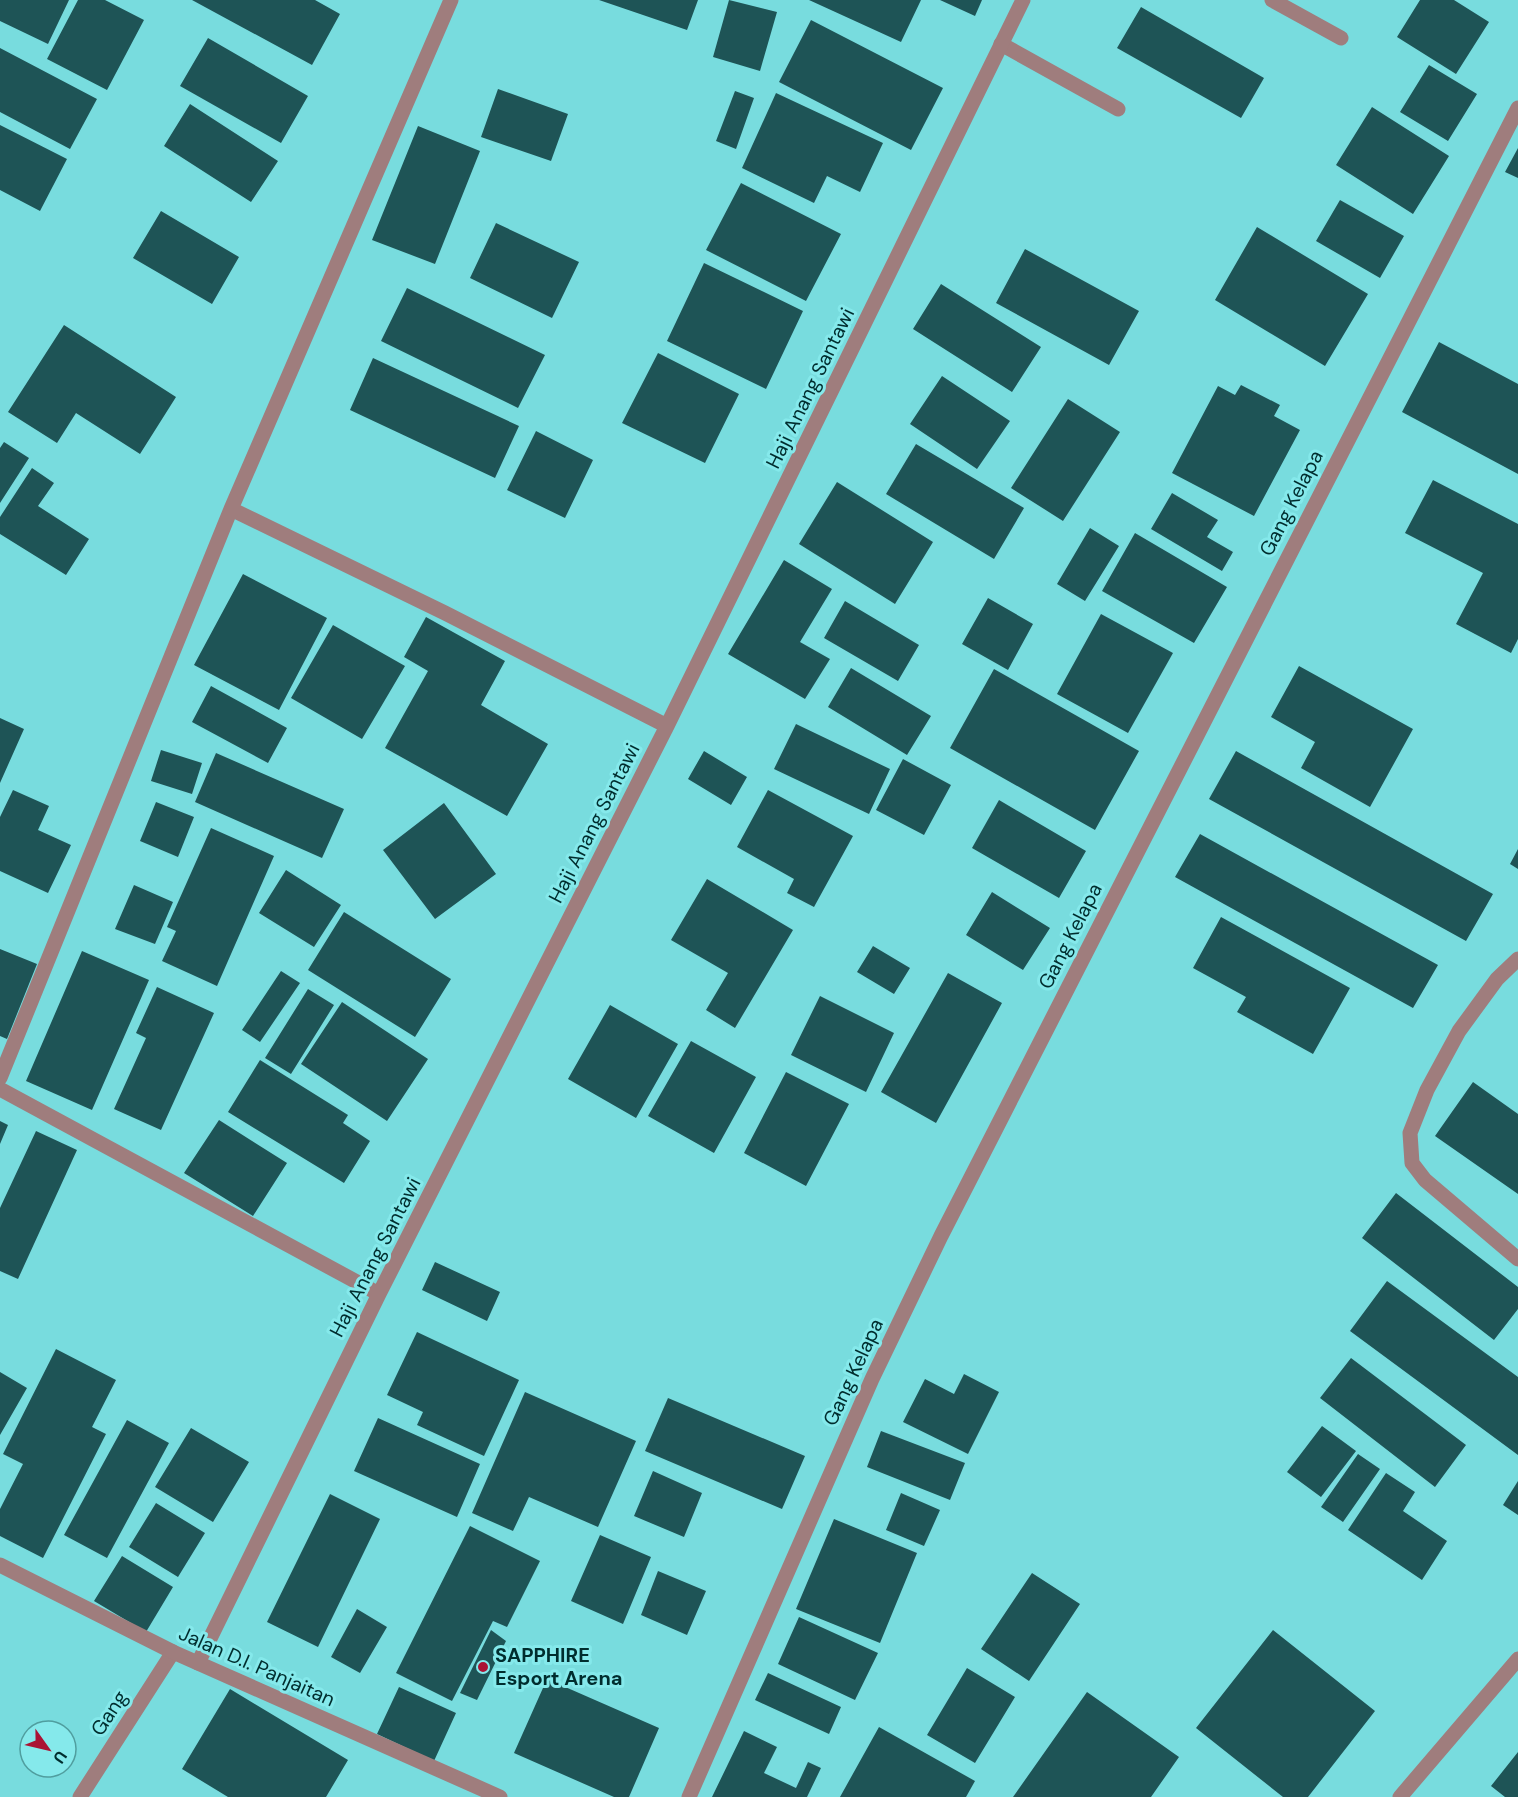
<svg xmlns="http://www.w3.org/2000/svg" width="1518" height="1797" font-family="'DM Sans',sans-serif">
	<style>
		.building { fill: #1e5456 }
		.lines { fill: none; stroke-linecap: round; stroke-linejoin: round }
		.service { stroke: #9f7d7d; stroke-width: 15 }
		.minor { stroke: #9f7d7d; stroke-width: 15 }
		.tertiary { stroke: #9f7d7d; stroke-width: 15 }
		.poi-dot { fill: #aa1334; stroke: #85e9eb; stroke-width: 2 }
		.labels { text-anchor: middle; dominant-baseline: central; stroke-width: 6; stroke-linejoin: round; paint-order: stroke }
		.street-label { font-size: 20px; fill: #002d2e; stroke: #85e9eb }
		.poi-label { font-size: 20px; font-weight: bold; fill: #002d2e; stroke: #85e9eb; text-anchor: start }
	</style>
	<rect width="100%" height="100%" fill="#78dcde"/>
	<path class="building" d="M0,0H69L48,44L0,21Z
		M78,0H105L144,20L107,90L47,59Z
		M192,0H315L340,14L312,65Z
		M599,0H698L687,30Z
		M729,0L777,12L760,71L713,57Z
		M809,0H921L901,42Z
		M940,0H982L975,16Z
		M1420,0H1454L1489,22L1456,74L1397,37Z
		M1141,7L1264,78L1241,118L1117,48Z
		M811,20L943,88L911,150L779,82Z
		M208,38L308,96L281,143L180,86Z
		M0,48L97,99L70,149L0,112Z
		M1429,65L1477,94L1448,141L1400,112Z
		M498,89L568,114L551,161L481,137Z
		M735,91L754,98L736,149L716,141Z
		M776,93L883,143L860,192L827,176L814,203L742,168Z
		M190,104L278,161L251,202L164,146Z
		M1372,107L1449,156L1413,214L1336,165Z
		M0,125L67,159L40,211L0,190Z
		M418,126L480,151L435,264L372,240Z
		M1518,148V178L1505,172Z
		M741,183L841,234L806,301L706,250Z
		M1340,200L1404,236L1380,278L1316,241Z
		M161,211L239,257L212,304L133,258Z
		M496,223L579,262L552,318L470,278Z
		M1257,227L1368,294L1325,366L1215,300Z
		M1025,249L1139,311L1109,365L996,303Z
		M704,263L803,311L766,389L667,341Z
		M941,284L1041,347L1012,392L913,329Z
		M407,288L545,355L518,408L381,341Z
		M64,325L176,397L140,454L76,413L57,443L8,412Z
		M1439,342L1518,384V474L1402,412Z
		M658,353L739,394L705,463L622,423Z
		M373,358L519,426L495,478L350,410Z
		M942,376L1010,421L977,469L910,424Z
		M1241,385L1280,405L1274,416L1300,430L1254,516L1172,473L1218,386L1235,395Z
		M1068,399L1120,432L1063,521L1011,488Z
		M536,431L593,460L565,518L507,490Z
		M4,442L29,458L0,503V448Z
		M916,444L1024,508L994,559L886,494Z
		M32,468L54,483L38,506L89,539L66,575L0,534V517Z
		M1433,480L1518,524V639L1511,653L1456,624L1483,573L1405,533Z
		M837,482L933,542L895,604L799,544Z
		M1172,493L1218,520L1207,537L1233,552L1222,571L1151,529Z
		M1090,528L1119,546L1085,601L1057,584Z
		M1135,533L1227,587L1194,643L1102,591Z
		M784,560L832,589L800,642L830,659L805,699L728,654Z
		M243,574L327,618L279,710L194,665Z
		M988,598L1033,624L1008,670L962,644Z
		M845,601L919,645L898,681L824,638Z
		M1101,614L1173,653L1128,733L1057,694Z
		M426,617L505,661L481,705L548,744L507,816L385,748L428,671L404,657Z
		M333,625L405,666L362,739L291,698Z
		M1299,666L1413,729L1370,807L1301,768L1315,742L1271,717Z
		M851,668L931,716L907,755L828,707Z
		M994,669L1139,751L1095,830L950,748Z
		M211,686L287,728L268,763L192,722Z
		M0,718L24,729L0,783Z
		M796,724L890,769L869,814L774,769Z
		M161,750L202,763L192,794L151,781Z
		M704,751L747,777L731,805L688,779Z
		M1236,751L1493,894L1466,941L1209,799Z
		M216,753L344,809L322,858L195,802Z
		M903,759L951,785L924,835L876,810Z
		M13,790L49,806L38,830L71,845L48,893L0,871V817Z
		M768,790L853,836L814,907L787,893L794,879L737,847Z
		M999,800L1086,851L1059,898L972,848Z
		M156,802L194,817L178,857L140,841Z
		M444,803L496,874L435,919L383,850Z
		M211,828L274,856L217,986L162,961L176,931L167,927Z
		M1200,834L1438,965L1413,1008L1175,877Z
		M1518,849V869L1510,864Z
		M286,870L341,905L314,947L259,913Z
		M707,879L793,930L735,1028L706,1010L728,973L671,940Z
		M134,885L173,902L155,944L115,929Z
		M992,892L1050,928L1023,970L966,935Z
		M344,912L451,979L415,1037L308,970Z
		M1221,917L1350,988L1313,1054L1237,1012L1246,997L1193,968Z
		M873,946L910,968L894,994L857,972Z
		M0,949L37,964L7,1039L0,1036Z
		M82,951L149,980L92,1110L26,1081Z
		M281,971L300,983L260,1042L242,1030Z
		M948,973L1002,1003L936,1123L881,1092Z
		M157,987L214,1013L161,1130L114,1109L146,1038L136,1033Z
		M308,989L334,1005L291,1074L265,1058Z
		M820,996L894,1033L866,1092L791,1055Z
		M342,1002L428,1059L387,1121L301,1064Z
		M610,1005L678,1044L636,1118L568,1079Z
		M691,1041L756,1077L714,1153L648,1116Z
		M260,1060L348,1115L343,1123L370,1141L344,1183L228,1112Z
		M786,1072L849,1104L806,1186L744,1153Z
		M1473,1082L1518,1114V1194L1435,1136Z
		M219,1120L287,1163L253,1216L184,1173Z
		M0,1121L8,1125L0,1144Z
		M36,1131L77,1150L18,1279L0,1271V1208Z
		M1396,1193L1518,1287V1309L1494,1340L1362,1238Z
		M435,1262L500,1292L487,1321L422,1290Z
		M1387,1281L1518,1377V1455L1350,1331Z
		M417,1332L519,1380L484,1456L417,1425L423,1412L387,1395Z
		M56,1349L116,1380L92,1427L106,1434L43,1558L0,1536V1509L23,1464L3,1454Z
		M1351,1358L1466,1445L1435,1487L1320,1398Z
		M0,1372L27,1388L0,1435Z
		M964,1374L999,1392L968,1454L903,1422L925,1379L954,1394Z
		M525,1392L636,1441L598,1527L529,1497L513,1531L472,1513Z
		M668,1398L805,1456L782,1509L645,1451Z
		M378,1418L480,1464L457,1517L354,1471Z
		M127,1420L169,1443L107,1558L64,1535Z
		M1322,1426L1356,1451L1321,1497L1287,1472Z
		M191,1428L249,1462L213,1522L155,1487Z
		M881,1431L965,1463L950,1500L867,1467Z
		M1358,1454L1380,1469L1343,1522L1321,1507Z
		M653,1471L702,1493L684,1537L634,1516Z
		M1386,1473L1415,1492L1403,1511L1447,1541L1422,1580L1348,1530Z
		M1518,1481V1515L1503,1505Z
		M901,1493L940,1510L924,1546L886,1530Z
		M330,1494L380,1519L318,1647L267,1622Z
		M156,1503L205,1533L178,1577L129,1547Z
		M834,1519L917,1553L880,1643L796,1609Z
		M470,1526L540,1561L507,1627L493,1621L452,1701L396,1673Z
		M600,1535L651,1557L623,1624L571,1601Z
		M122,1556L173,1587L146,1632L94,1601Z
		M658,1571L706,1591L687,1635L641,1615Z
		M1032,1573L1080,1604L1029,1681L981,1649Z
		M357,1609L387,1627L360,1673L331,1657Z
		M799,1617L878,1653L855,1700L778,1664Z
		M491,1630L506,1641L477,1700L460,1693Z
		M1273,1630L1375,1711L1308,1797H1283L1196,1728Z
		M967,1668L1015,1697L975,1763L927,1735Z
		M768,1673L841,1707L829,1734L755,1700Z
		M547,1679L659,1728L629,1797H614L514,1753Z
		M399,1687L456,1713L434,1761L377,1734Z
		M230,1689L348,1760L326,1797H228L182,1769Z
		M1087,1692L1179,1757L1151,1797H1013Z
		M879,1727L975,1781L966,1797H840Z
		M744,1731L777,1747L764,1773L796,1788L808,1762L821,1768L807,1797H712Z
		M1518,1752V1797H1505L1491,1786Z"/>
	<g class="lines">
		<path class="service" d="M1272,0L1341,38
			M1001,44L1118,109"/>
		<path class="minor" d="M231,509L445,613L667,726
			M1518,959L1497,979L1459,1031L1427,1090L1410,1133L1412,1163L1425,1180L1518,1259
			M0,1078L231,509L451,0
			M0,1089L379,1294
			M198,1663L379,1294L667,726L1023,0
			M80,1797L173,1652
			M689,1797L872,1379L941,1236L1518,108
			M1400,1797L1518,1659"/>
		<path class="tertiary" d="M0,1565L173,1652L500,1797"/>
	</g>
	<circle class="poi-dot" cx="483" cy="1667" r="6"/>
	<g class="labels">
		<g class="street-label">
			<text transform="translate(810 388) rotate(-64)">Haji Anang Santawi</text>
			<text transform="translate(1291 503) rotate(-63)">Gang Kelapa</text>
			<text transform="translate(594 823) rotate(-63)">Haji Anang Santawi</text>
			<text transform="translate(1070 936) rotate(-63)">Gang Kelapa</text>
			<text transform="translate(375 1257) rotate(-63)">Haji Anang Santawi</text>
			<text transform="translate(853 1372) rotate(-65)">Gang Kelapa</text>
			<text transform="translate(257 1666) rotate(24)">Jalan D.I. Panjaitan</text>
			<text transform="translate(109 1713) rotate(-57)">Gang</text>
		</g>
		<g class="poi-label">
			<text x="495" y="1655">SAPPHIRE<tspan x="495" dy="23">Esport Arena</tspan></text>
		</g>
	</g>
	<g transform="translate(48 1749) rotate(124)"><circle r="28" fill="#85e9eb" stroke="#509e9f" stroke-width="1.5"/>
	<path d="M0-4.5L10 22L0 15L-10 22Z" fill="#aa1334"/>
	<text y="-9" font-size="16" font-weight="bold" text-anchor="middle" fill="#002d2e">U</text>
	</g>
</svg>
